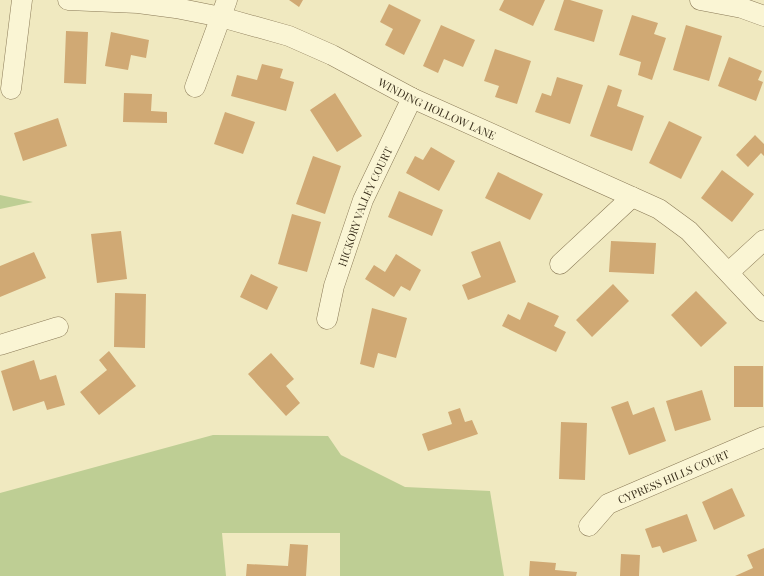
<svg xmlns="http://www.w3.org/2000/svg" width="764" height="576" font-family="'Playfair Display',serif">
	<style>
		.green { fill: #bece94 }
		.building { fill: #d0a974 }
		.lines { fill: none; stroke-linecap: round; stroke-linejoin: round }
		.minor-casing { stroke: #8a7a57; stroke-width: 21 }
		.minor { stroke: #faf5d4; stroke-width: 20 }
		.labels { text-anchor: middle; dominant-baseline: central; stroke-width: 3.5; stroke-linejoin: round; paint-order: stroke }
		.street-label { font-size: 11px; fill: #392f1c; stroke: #f7f2d0 }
	</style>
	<rect width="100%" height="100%" fill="#f0e9c0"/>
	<path class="green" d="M0,195L33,202L0,209Z
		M213,435L328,436L341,455L405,487L490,491L504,576H340V533H222L226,576H0V493Z"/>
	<path class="building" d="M289,0H303L299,7Z
		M504,0H545L533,26L499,10Z
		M564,0H570L603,10L594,42L554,30Z
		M389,4L421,20L404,55L385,45L393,29L380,22Z
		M632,15L658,23L654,34L666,38L652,80L638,75L641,62L619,55Z
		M441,25L475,40L463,67L444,59L438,73L423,66Z
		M686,25L722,36L709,81L673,70Z
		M66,31L88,32L86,84L64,83Z
		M111,32L149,40L146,58L131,55L128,70L105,66Z
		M495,49L531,61L517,104L495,97L499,86L484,81Z
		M729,57L762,71L758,80L763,82L756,101L718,86Z
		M262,64L283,69L280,78L294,82L286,111L231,96L237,75L257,80Z
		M557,77L583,85L570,124L535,112L542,93L551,96Z
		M608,85L622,90L617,106L644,116L632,151L590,136Z
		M124,93L152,94L151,111L167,112V123L123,122Z
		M335,93L362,136L337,152L310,110Z
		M225,112L255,122L243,154L214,144Z
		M58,118L67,146L23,161L14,133Z
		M669,121L702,137L681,179L649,163Z
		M755,135L764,144V156L761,153L748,167L736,155Z
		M431,147L455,161L439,191L406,173L415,156L423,160Z
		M313,156L341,166L325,214L296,204Z
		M722,170L754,194L732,222L701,198Z
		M498,172L543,194L530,220L485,198Z
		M399,191L443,210L432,236L388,217Z
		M292,214L321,222L307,272L278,264Z
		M121,231L127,279L97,283L91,234Z
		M500,241L516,282L468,300L462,285L481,277L471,252Z
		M611,241L656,243L654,274L609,272Z
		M34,252L46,278L0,297V266Z
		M396,254L421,270L410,291L401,286L394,297L365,279L374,265L385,272Z
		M251,274L278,287L267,310L240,297Z
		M613,284L629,301L592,337L576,320Z
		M696,291L727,323L701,347L671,315Z
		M115,293L146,294L145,348L114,347Z
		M528,302L559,316L554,326L566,332L556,352L502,326L508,314L520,320Z
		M372,308L407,318L396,358L378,353L374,368L360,364Z
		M109,351L136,386L99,415L80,392L107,370L99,360Z
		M271,353L294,379L286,386L300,403L286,416L248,374Z
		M34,360L40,380L56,375L65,405L47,410L44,401L13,411L1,371Z
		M734,366H763V407H734Z
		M702,390L711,420L675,431L666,401Z
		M628,401L633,415L654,407L666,441L629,455L611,407Z
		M460,408L465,422L472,420L478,434L428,451L422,434L452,424L448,412Z
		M561,422L587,423L585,480L559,479Z
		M732,488L745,516L714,530L702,502Z
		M687,514L697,541L663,553L660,546L652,548L645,529Z
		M290,544L308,545L306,576H246L247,564L288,566Z
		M764,548V576H735L753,568L747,555Z
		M621,554L640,555L639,576H620Z
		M530,561L556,563L555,570L577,572L576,576H529Z"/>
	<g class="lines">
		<g class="minor-casing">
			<g id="minor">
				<path id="s1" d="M68,0L138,3L176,8L221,17L289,36L332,55L412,98L659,209L689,231L764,311"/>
				<path d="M700,0L742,8L764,16"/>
				<path d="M195,87L227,0"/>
				<path d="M11,89L22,0"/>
				<path d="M560,264L632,197"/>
				<path d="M729,272L764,240"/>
				<path id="s2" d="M327,319L334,286L363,200L412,98"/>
				<path d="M0,345L58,327"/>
				<path id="s3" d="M589,526L608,504L764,437"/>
			</g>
		</g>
		<use href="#minor" class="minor"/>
	</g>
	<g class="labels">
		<g class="street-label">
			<text stroke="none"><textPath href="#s1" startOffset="390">WINDING HOLLOW LANE</textPath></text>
			<text stroke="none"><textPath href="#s2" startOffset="119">HICKORY VALLEY COURT</textPath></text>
			<text stroke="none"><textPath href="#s3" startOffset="100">CYPRESS HILLS COURT</textPath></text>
		</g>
	</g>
</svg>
